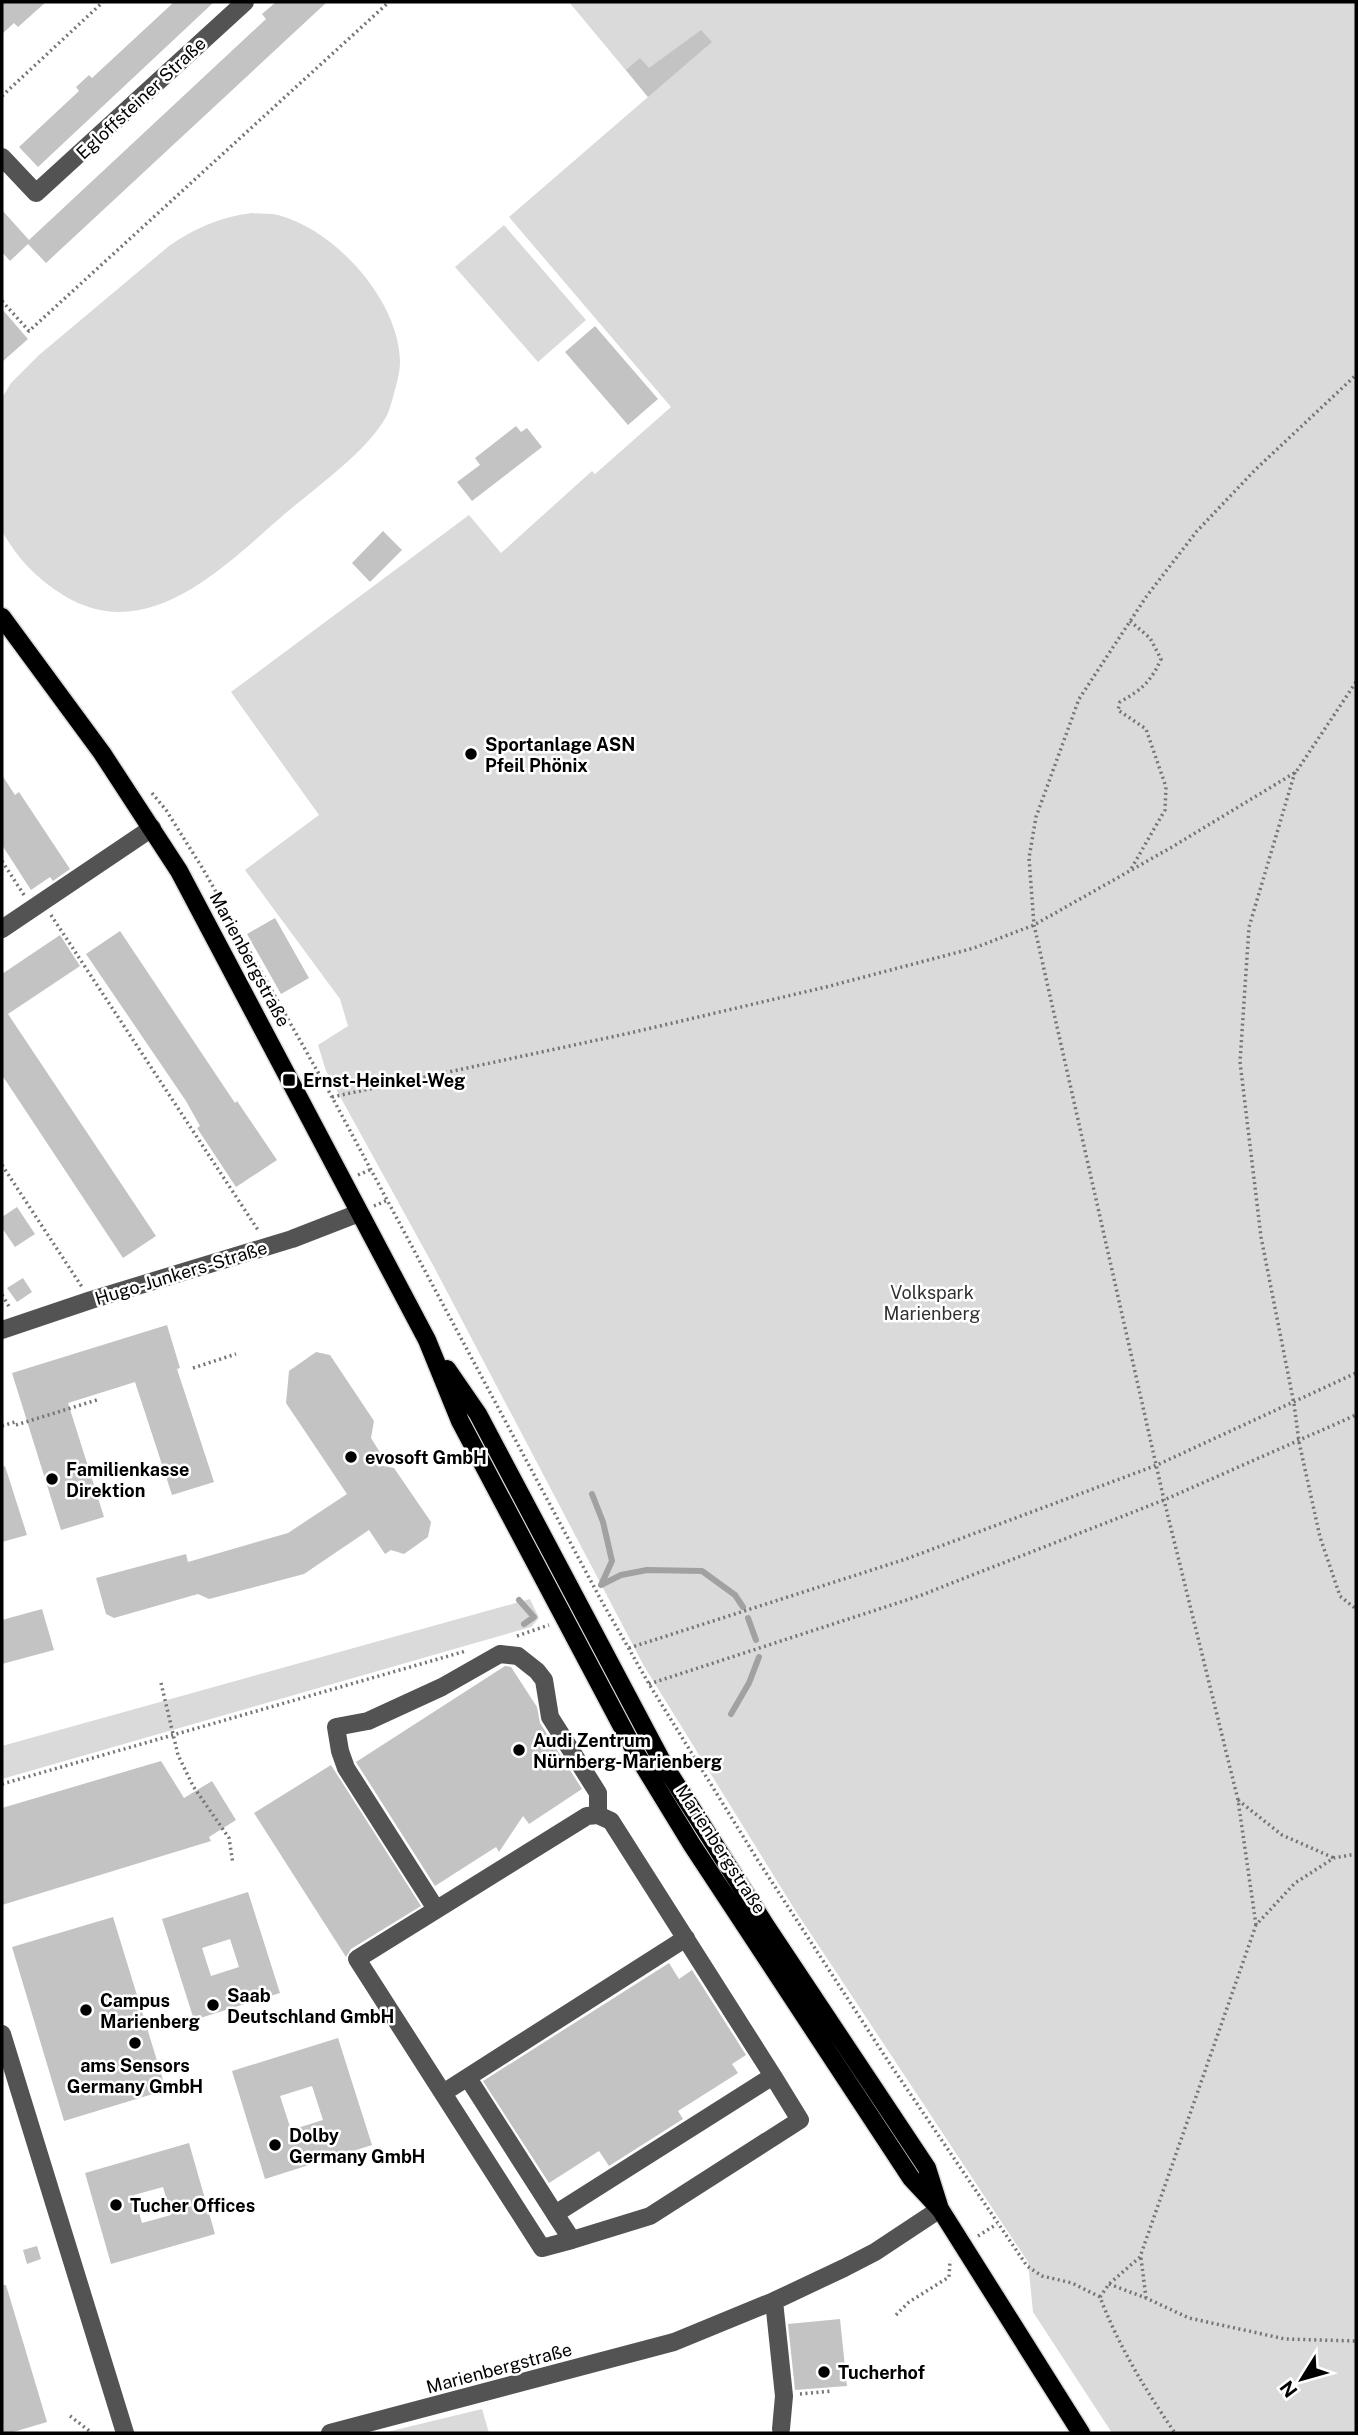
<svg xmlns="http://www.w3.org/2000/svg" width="1358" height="2435" font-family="'Public Sans',sans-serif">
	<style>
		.green { fill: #dadada }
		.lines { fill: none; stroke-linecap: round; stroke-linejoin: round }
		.stream { stroke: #a1a1a1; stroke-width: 6 }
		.building { fill: #c3c3c3; fill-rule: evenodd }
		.major-casing { stroke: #dbdbdb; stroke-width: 21 }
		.path { stroke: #757575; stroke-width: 3.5; stroke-dasharray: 2 3.5; stroke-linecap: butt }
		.minor { stroke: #535353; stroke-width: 18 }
		.major { stroke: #000; stroke-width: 18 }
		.poi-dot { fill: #000; stroke: #fff; stroke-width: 2.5 }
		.labels { text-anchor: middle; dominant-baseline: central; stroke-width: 5; stroke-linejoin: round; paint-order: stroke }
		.street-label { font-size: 18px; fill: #000; stroke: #fff }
		.poi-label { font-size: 18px; font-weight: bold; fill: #000; stroke: #fff; text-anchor: start }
		.park-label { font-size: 18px; fill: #313131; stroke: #fff }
	</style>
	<rect width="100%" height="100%" fill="#fff"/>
	<path class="green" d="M569,2H1356V2433H1112L1033,2312L1028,2262L795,1910L644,1666L434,1267L326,1071L318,1045L348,1026L340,999L245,870L319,815L231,692L469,515L501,553L592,471L595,474L671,407L509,217L648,97Z
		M252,213C260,214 270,213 278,215C336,230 399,301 400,361C400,374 396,385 393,397C391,404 389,412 386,417C367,451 317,487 287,512C226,564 149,648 63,595C37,579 17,558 2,531V398L11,383L39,355L169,246C195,228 220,217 252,213Z
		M504,225L586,320L538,362L455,267Z
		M530,1599L539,1618L531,1627L2,1779V1746Z
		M482,2409L489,2433H383Z"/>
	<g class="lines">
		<path class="stream" d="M592,1494L603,1522L612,1561L601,1585
			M601,1585L621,1575L647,1570L702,1571L735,1595L743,1607
			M519,1600L534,1617L524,1624
			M748,1618L756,1640
			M731,1714L749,1683L759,1657"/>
	</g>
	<path class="building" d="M2,2H46L18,27L14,23L2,34Z
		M174,2H214L38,167L19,147L79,91L76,87L89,75L92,78Z
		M276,2H327L46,263L28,244L10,261L2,252V210L29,240L266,19L262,14Z
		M701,30L712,42L648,97L626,70L640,58L649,68Z
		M2,309L28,339L2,362Z
		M595,326L658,399L628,425L565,352Z
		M516,426L521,432L527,428L542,447L472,501L457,482L480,465L475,458Z
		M383,531L402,550L370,582L352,563Z
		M2,775L15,795L19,792L70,869L53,881L50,877L31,890L2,845Z
		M275,918L309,978L281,994L247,934Z
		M120,931L235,1103L237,1101L277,1160L236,1187L197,1128L200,1126L186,1101L86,954Z
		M60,935L80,966L8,1014L156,1236L123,1258L2,1075V974Z
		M17,1207L35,1234L15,1247L2,1228V1217Z
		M23,1278L32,1292L17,1302L7,1288Z
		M167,1325L180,1368L177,1369L214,1482L172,1495L135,1382L68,1403L104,1517L61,1530L12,1373Z
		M316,1352L330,1355L374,1421L371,1438L381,1454L378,1465L394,1468L431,1522L428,1537L404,1554L391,1550L385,1554L369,1530L304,1574L209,1599L198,1594L114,1618L106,1614L96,1578L186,1554L188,1562L288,1533L347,1494L286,1403L289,1371Z
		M5,1466L27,1535L2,1542V1467Z
		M42,1609L54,1650L2,1664V1620Z
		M505,1666L511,1667L537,1707L540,1723L582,1789L529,1824L523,1816L499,1852L496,1847L435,1886L356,1762Z
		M161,1761L184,1798L212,1781L236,1820L209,1837L211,1841L2,1905V1808Z
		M331,1765L421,1906L351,1949L346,1957L254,1813Z
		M248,1892L280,1993L194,2020L162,1919ZM230,1939L239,1967L211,1976L202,1948Z
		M113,1917L166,2090L64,2121L12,1947Z
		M669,1963L679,1979L692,1970L746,2055L732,2064L738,2073L678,2111L683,2119L609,2166L599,2151L549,2183L483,2081Z
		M338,2038L372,2145L265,2179L232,2071ZM312,2086L323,2120L291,2130L280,2096Z
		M189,2143L215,2234L111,2264L85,2173ZM163,2187L171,2215L142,2223L134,2195Z
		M37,2246L41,2259L27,2264L23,2250Z
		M2,2285H6L47,2422L10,2433H2Z
		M840,2319L847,2386L795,2390L788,2324Z"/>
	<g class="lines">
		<g class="major-casing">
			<path id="major" d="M2,617L102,753L179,871L427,1340L460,1421L637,1755L692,1845L911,2178L940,2209L1081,2433
				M447,1369L478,1414L664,1765L766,1926L927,2168L939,2206"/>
		</g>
		<path class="path" d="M2,96L103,2
			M2,301L29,331L389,2
			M1130,621L1150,638L1161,659C1151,682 1141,690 1120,702L1118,710L1146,729L1166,787L1165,810L1131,869
			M1295,772L1249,927L1240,1062L1261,1237L1294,1404L1299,1442L1320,1537L1340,1596L1356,1609
			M152,793L166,810L203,869L332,1097L601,1600L649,1684L757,1859L890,2064L1027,2266L1042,2276L1072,2283L1100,2297C1118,2345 1146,2391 1175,2433
			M2,861L24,895
			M51,915L258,1230
			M332,1097L630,1033L826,987L974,948L1034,925L1172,847L1296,772L1356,682
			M2,1165L82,1287
			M358,1175L372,1169
			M374,1206L388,1200
			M2,1295L10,1308
			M193,1368L236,1354
			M16,1425L100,1399
			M2,1426L15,1422
			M517,1636L549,1625
			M629,1648L906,1559L1157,1465L1356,1373
			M161,1683L178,1755L193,1786L229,1838L233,1864
			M649,1684L919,1596L1164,1500L1356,1415
			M2,1784L466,1651
			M1238,1800L1282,1835L1334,1858
			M1256,1925L1238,1800L1164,1500L1034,925L1029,858L1036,817L1079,699L1146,597L1197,531L1255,470L1356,375
			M978,2236L997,2224
			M1141,2258L1146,2298
			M1109,2284L1146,2298L1189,2318L1285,2339L1356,2341
			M1100,2297L1109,2284L1140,2257L1256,1925L1295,1883L1334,1858L1356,1854
			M896,2315L909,2302L949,2277L950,2260
			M800,2394L832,2391
			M70,2416L92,2433"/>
		<path class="minor" d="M2,157L36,193L245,2
			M2,929L152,828
			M2,1330L91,1300L292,1239L359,1213
			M436,1909L346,1768L340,1751L336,1727L368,1721L442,1687L500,1654L518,1656L537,1671L544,1680L550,1717L598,1793V1815
			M2,2034L125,2433
			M468,2078L555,2214
			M443,2093L686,1938
			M572,2240L542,2248L357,1959L587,1816L598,1815L611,1821L773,2076L555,2214L572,2240L650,2216L800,2120L773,2076
			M774,2301L784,2396L781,2429
			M330,2433L674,2342L774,2301L844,2268L875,2252L940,2209"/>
		<use href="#major" class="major"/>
	</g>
	<g class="poi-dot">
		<circle cx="471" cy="754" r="7"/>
		<rect x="282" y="1073" width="14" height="14" rx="3.5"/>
		<circle cx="351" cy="1457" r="7"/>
		<circle cx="52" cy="1479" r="7"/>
		<circle cx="519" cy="1750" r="7"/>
		<circle cx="213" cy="2005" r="7"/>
		<circle cx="86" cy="2010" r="7"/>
		<circle cx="135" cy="2043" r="7"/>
		<circle cx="275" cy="2145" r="7"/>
		<circle cx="116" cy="2205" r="7"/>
		<circle cx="824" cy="2372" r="7"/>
	</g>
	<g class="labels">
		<g class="street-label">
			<text transform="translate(141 98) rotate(-43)">Egloffsteiner Straße</text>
			<text transform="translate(250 959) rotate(62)">Marienbergstraße</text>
			<text transform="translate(181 1273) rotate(-17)">Hugo-Junkers-Straße</text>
			<text transform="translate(721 1849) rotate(57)">Marienbergstraße</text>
			<text transform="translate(499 2368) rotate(-15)">Marienbergstraße</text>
		</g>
		<g class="poi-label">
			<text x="485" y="744">Sportanlage ASN<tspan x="485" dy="21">Pfeil Phönix</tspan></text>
			<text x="303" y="1080">Ernst-Heinkel-Weg</text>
			<text x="365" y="1457">evosoft GmbH</text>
			<text x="66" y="1469">Familienkasse<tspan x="66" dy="21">Direktion</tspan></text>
			<text x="533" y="1740">Audi Zentrum<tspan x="533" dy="21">Nürnberg-Marienberg</tspan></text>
			<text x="227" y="1995">Saab<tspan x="227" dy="21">Deutschland GmbH</tspan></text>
			<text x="100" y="2000">Campus<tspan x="100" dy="21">Marienberg</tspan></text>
			<text x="135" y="2065" text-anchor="middle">ams Sensors<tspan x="135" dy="21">Germany GmbH</tspan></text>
			<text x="289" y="2135">Dolby<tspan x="289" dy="21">Germany GmbH</tspan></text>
			<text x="130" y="2205">Tucher Offices</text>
			<text x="838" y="2372">Tucherhof</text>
		</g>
		<g class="park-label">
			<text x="932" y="1292">Volkspark<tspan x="932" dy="21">Marienberg</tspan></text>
		</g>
	</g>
	<rect width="1358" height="2435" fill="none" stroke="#000000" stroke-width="7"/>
	<g transform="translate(1302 2379) rotate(233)" stroke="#ffffff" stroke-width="5" paint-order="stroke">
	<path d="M0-5L12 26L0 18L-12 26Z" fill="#000000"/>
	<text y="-10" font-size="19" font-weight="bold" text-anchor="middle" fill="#000000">N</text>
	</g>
</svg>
